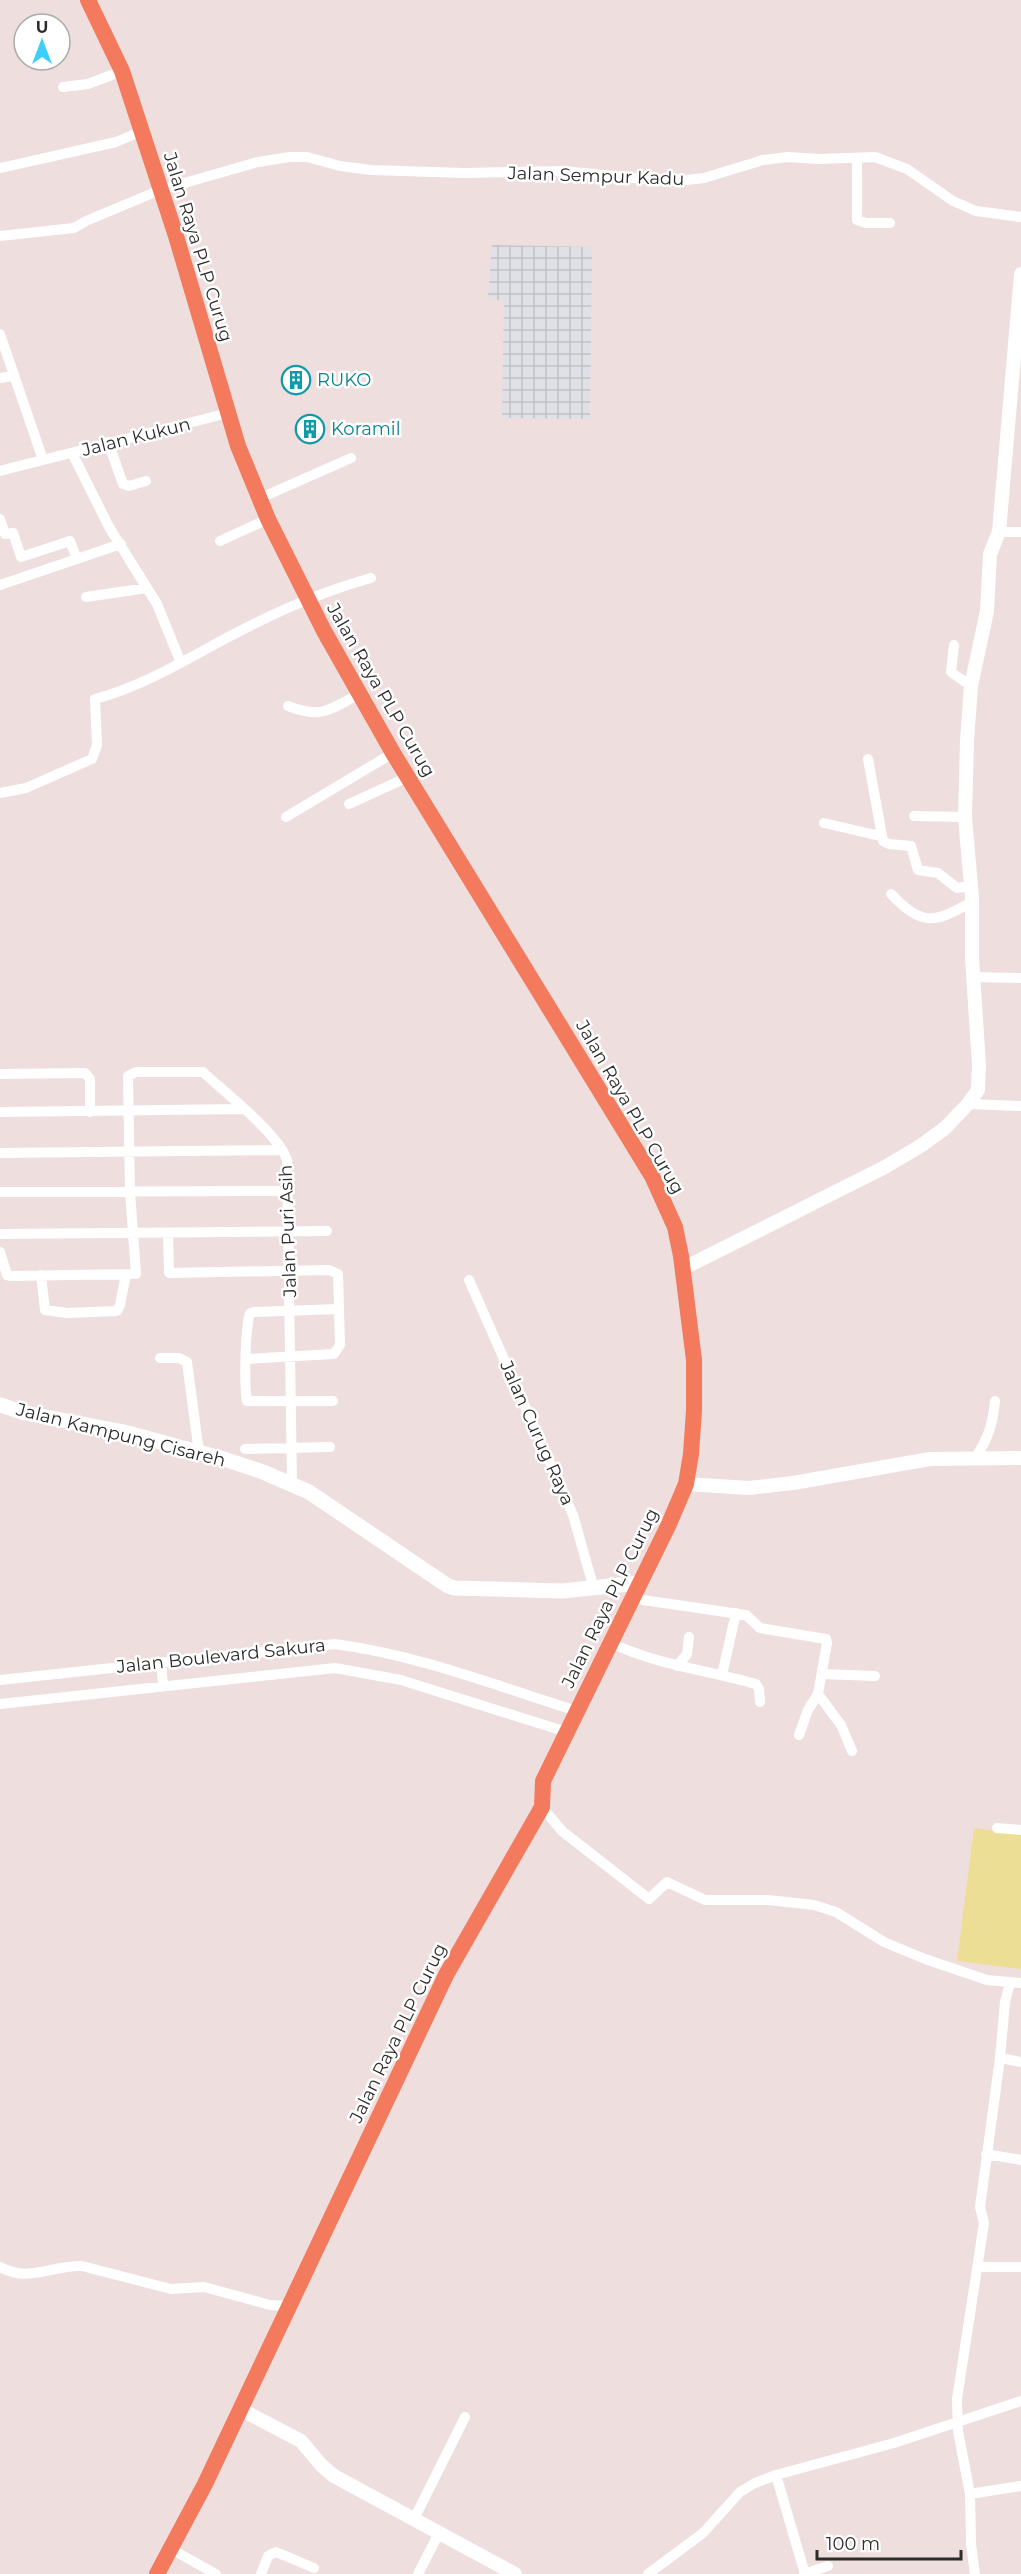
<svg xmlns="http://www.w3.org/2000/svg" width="1021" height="2574" font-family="Montserrat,sans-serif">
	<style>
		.industrial { fill: url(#industrial-grid) }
		.pitch { fill: #ecdf95 }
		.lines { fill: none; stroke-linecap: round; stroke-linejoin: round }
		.minor { stroke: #fff; stroke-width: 10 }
		.tertiary { stroke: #fff; stroke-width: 14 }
		.secondary { stroke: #fff; stroke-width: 15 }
		.primary { stroke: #f47a5d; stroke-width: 16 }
		.labels { text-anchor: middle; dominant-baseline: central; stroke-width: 5; stroke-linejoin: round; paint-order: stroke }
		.street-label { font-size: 18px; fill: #2c2c2c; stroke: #fff }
		.culture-label { font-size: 18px; fill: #0d838f; stroke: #fff; text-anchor: start }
	</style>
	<defs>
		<pattern id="industrial-grid" width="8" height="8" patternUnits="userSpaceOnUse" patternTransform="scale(1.5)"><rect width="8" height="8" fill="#dfe1e6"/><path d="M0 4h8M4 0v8" fill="none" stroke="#c0c1c5"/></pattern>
	</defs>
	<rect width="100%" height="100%" fill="#eedede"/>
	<path class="industrial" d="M492,245L592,247L590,419L502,418L504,301L488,299Z"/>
	<path class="pitch" d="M974,1828L1021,1834V1969L957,1961Z"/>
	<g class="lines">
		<path class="minor" d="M63,87L88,84L122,71
			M857,158V220L866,223H890
			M0,168L116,142L142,131
			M0,236L74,228L86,221L160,190L258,162L290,157H307L340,166L371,170L464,173L563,171L644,179L687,180L704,178L763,160L788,157L819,159L875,157L907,169L953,201L976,211L1021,217
			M0,334L43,460
			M0,378L13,376
			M108,442L123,484L129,486L146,481
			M72,453L109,527L157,604L181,663
			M0,471L228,413
			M259,496H265L351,458
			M0,519L5,534L13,533L21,557L70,541L77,559
			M999,532H1021
			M220,541L268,519
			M0,585L121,544
			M86,597L147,588
			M954,645L951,672L971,686
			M288,706C321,719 330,710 359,694
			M868,759L883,841L889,844L911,846L918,870L938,873L957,888L971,886
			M0,793L26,788L92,759L97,745L95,699C147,685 191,656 238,632C280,610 324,591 371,578
			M349,804L408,777
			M914,816L965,817
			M286,817L393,753
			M824,823L880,836
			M891,894C923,927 934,923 972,902
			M972,977L1021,978
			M0,1074L85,1073L90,1079V1112
			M968,1104L1021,1106
			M0,1112L244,1109
			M0,1153L282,1150
			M0,1192L288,1191
			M168,1233L169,1273L329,1270L338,1274L340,1345L334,1354L247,1359
			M0,1234L327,1231
			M0,1252L7,1275L10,1276L136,1274L130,1192L128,1076L136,1072H203C224,1092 279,1134 287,1160L292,1483
			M41,1275L45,1310L67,1313L117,1311L120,1305L126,1274
			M469,1280L573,1515L594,1589
			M160,1358H179L187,1362L199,1453
			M333,1401H247C244,1385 245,1329 250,1313L254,1312L339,1309
			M245,1449L330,1447
			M975,1458C988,1439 993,1424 995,1401
			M634,1594L643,1600L746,1615L760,1628L826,1639L827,1643L818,1694L808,1710L799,1735
			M611,1643C657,1665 707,1670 756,1684L759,1689L760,1702
			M161,1662L163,1685
			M677,1666L687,1654L689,1637
			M822,1674L875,1676
			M722,1675L736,1613
			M0,1680L335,1644C418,1655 497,1686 577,1711
			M818,1694L841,1725L852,1751
			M0,1704L335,1668L401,1680L567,1732
			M542,1807L562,1831L649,1899L667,1882L705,1900H768L814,1905L836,1912L884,1942L925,1959L987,1980L1021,1983
			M997,1828L1021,1830
			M1010,1983L1005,2002L1000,2058L1021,2062
			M986,2154L1021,2160
			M0,2267C29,2283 52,2265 82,2266L171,2289L204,2287L270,2305L288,2306
			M979,2267H1021
			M776,2475L805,2574
			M970,2494L1020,2486
			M414,2519L465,2417
			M171,2549L216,2574
			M261,2574L268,2556L276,2552L314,2568
			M418,2574L439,2533
			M648,2574L703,2533L740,2492L755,2483L776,2475L894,2443L1021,2401
			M804,2574L828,2566
			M975,2574L971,2544L970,2494L958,2431L957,2399L984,2223L980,2207L1000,2058"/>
		<path class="tertiary" d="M684,1268L885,1167L922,1145L945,1128L968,1104L978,1090L979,1065L972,958V898L965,817L967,741L971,686L987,611L990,554L999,532L1021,274
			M686,1484L749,1488L793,1483L930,1459L1021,1458
			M240,2409L301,2441L322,2466L334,2476L515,2574"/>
		<path class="secondary" d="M0,1405L25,1413L124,1432L224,1459L263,1472L309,1492L448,1586L455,1588L562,1591L639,1583"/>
		<path class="primary" d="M88,0L122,71L176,236L238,446L268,519L324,631L393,753L652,1176L675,1227L681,1256L694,1360V1410L691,1454L686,1484L669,1524L543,1781L542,1807L446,1975L205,2484L157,2574"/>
	</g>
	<defs>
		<g id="building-ring" transform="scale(1.5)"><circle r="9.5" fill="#fff" stroke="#0f9aa8" stroke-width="1.5"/><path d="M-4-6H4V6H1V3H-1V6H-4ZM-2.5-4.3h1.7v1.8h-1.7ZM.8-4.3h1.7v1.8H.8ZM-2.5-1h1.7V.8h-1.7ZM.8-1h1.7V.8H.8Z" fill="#0f9aa8"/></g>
	</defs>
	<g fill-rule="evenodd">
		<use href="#building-ring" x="296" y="380"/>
		<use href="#building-ring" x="310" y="429"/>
	</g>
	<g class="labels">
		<g class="street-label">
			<text transform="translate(596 176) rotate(2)">Jalan Sempur Kadu</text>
			<text transform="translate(198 247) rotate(73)">Jalan Raya PLP Curug</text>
			<text transform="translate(136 437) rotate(-14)">Jalan Kukun</text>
			<text transform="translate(381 690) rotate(60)">Jalan Raya PLP Curug</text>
			<text transform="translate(630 1107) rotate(60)">Jalan Raya PLP Curug</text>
			<text transform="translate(288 1231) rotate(-92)">Jalan Puri Asih</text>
			<text transform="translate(537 1433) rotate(66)">Jalan Curug Raya</text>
			<text transform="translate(121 1435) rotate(14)">Jalan Kampung Cisareh</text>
			<text transform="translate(610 1598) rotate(-64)">Jalan Raya PLP Curug</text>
			<text transform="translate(221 1656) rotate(-6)">Jalan Boulevard Sakura</text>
			<text transform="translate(398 2033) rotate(-64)">Jalan Raya PLP Curug</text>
		</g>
		<g class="culture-label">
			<text x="317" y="380">RUKO</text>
			<text x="331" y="429">Koramil</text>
		</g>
	</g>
	<g transform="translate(42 42)"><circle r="28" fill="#ffffff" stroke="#ababab" stroke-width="1.5"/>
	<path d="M0-4.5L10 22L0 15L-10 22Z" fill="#3ccffd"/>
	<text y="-9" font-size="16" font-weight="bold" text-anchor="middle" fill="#2c2c2c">U</text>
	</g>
	<path d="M817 2550v9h144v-9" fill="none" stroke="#2c2c2c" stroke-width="3"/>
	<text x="826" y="2550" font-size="18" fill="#2c2c2c" stroke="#ffffff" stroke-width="4.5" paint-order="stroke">100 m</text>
</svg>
